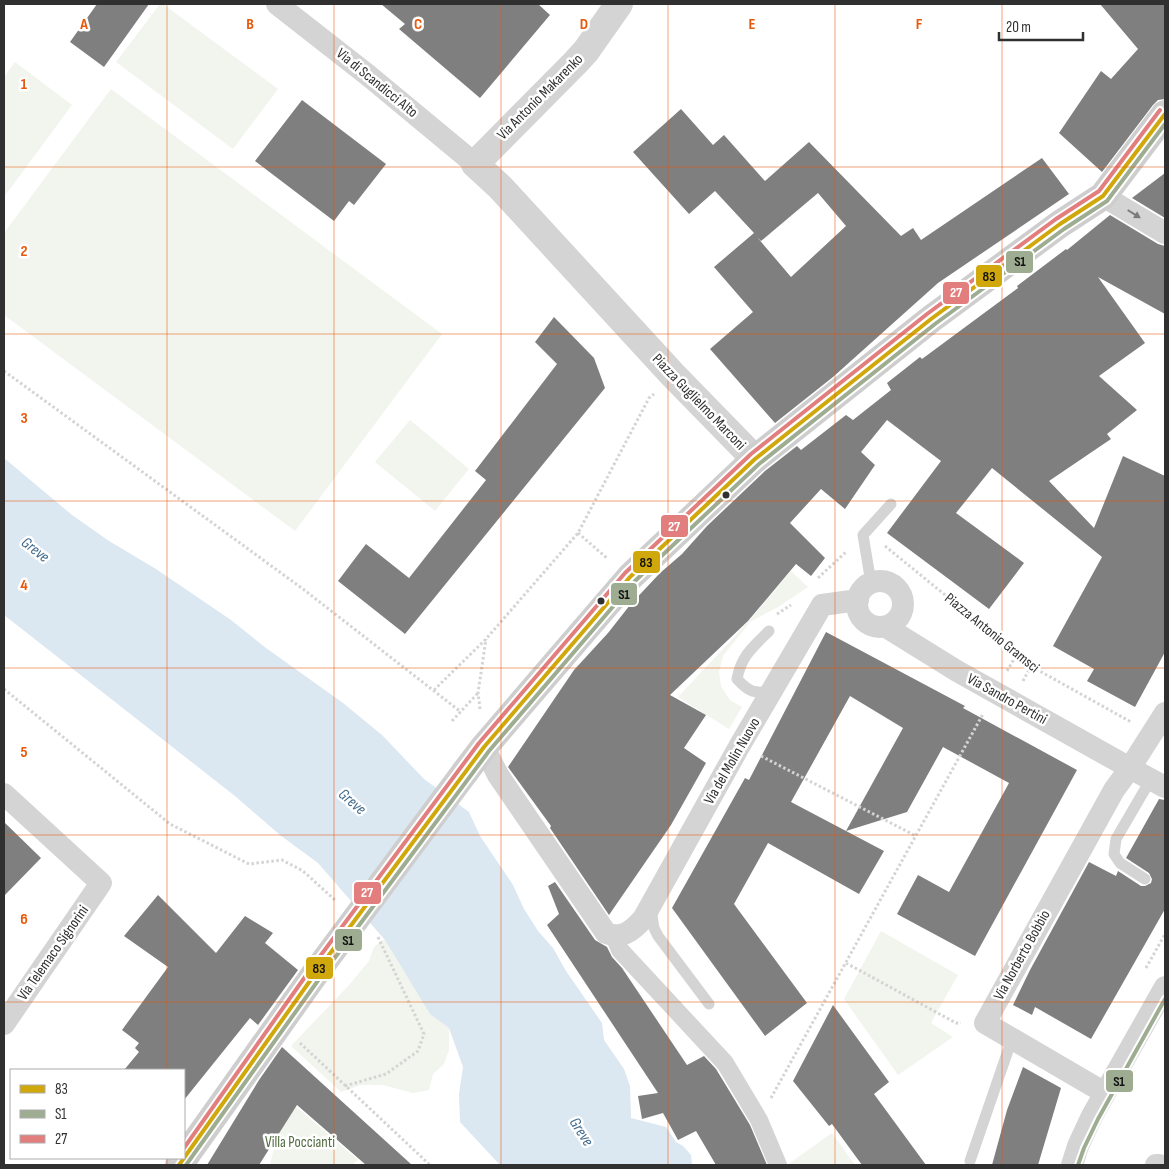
<svg xmlns="http://www.w3.org/2000/svg" width="1169" height="1169" font-family="'Sofia Sans Condensed',sans-serif">
	<style>
		.green { fill: #f1f5ed }
		.water { fill: #dbe7f1 }
		.building { fill: #7f7f7f; fill-rule: evenodd }
		.lines { fill: none; stroke-linecap: round; stroke-linejoin: round }
		.path { stroke: #d4d4d4; stroke-width: 3; stroke-dasharray: 2.5 2.5; stroke-linecap: butt }
		.service { stroke: #d4d4d4; stroke-width: 11 }
		.pedestrian { stroke: #d4d4d4; stroke-width: 18 }
		.minor { stroke: #d4d4d4; stroke-width: 22 }
		.tertiary { stroke: #d4d4d4; stroke-width: 28 }
		.secondary { stroke: #cecece; stroke-width: 28 }
		.secondary-bridge { stroke: #cecece; stroke-width: 28 }
		.bus-1-casing { stroke: #fff; stroke-width: 8 }
		.bus-2-casing { stroke: #fff; stroke-width: 8 }
		.bus-3-casing { stroke: #fff; stroke-width: 8 }
		.bus-1 { stroke: #d0a80b; stroke-width: 4 }
		.bus-2 { stroke: #9ead92; stroke-width: 4 }
		.bus-3 { stroke: #e27e7e; stroke-width: 4 }
		.oneway { fill: #7a7a7a }
		.grid { fill: none; stroke: #e8590c; stroke-width: 1; stroke-opacity: 0.55 }
		.bus-dot { fill: #303030; stroke: #fff; stroke-width: 2 }
		.labels { text-anchor: middle; dominant-baseline: central; stroke-width: 5; stroke-linejoin: round; paint-order: stroke }
		.street-label { font-size: 15px; fill: #303030; stroke: #fff }
		.park-label { font-size: 15px; fill: #516a3f; stroke: #fff }
		.water-label { font-size: 16px; font-style: italic; fill: #426c8e; stroke: #fff }
		.grid-label { font-size: 16px; text-anchor: middle; font-weight: bold; fill: #e8590c; stroke: #fff; stroke-width: 5; stroke-linejoin: round; paint-order: stroke }
		.line-badge { stroke: #fff; stroke-width: 2 }
		.badge-label { font-size: 14px; text-anchor: middle; font-weight: bold; fill: #fff }
		.pale-badge-label { font-size: 14px; text-anchor: middle; font-weight: bold; fill: #111 }
	</style>
	<rect width="100%" height="100%" fill="#fff"/>
	<path class="green" d="M160,4H163L278,89L233,149L116,62Z
		M15,62L72,105L4,197V77Z
		M111,89L442,334L295,531L4,315V233Z
		M410,420L469,469L435,511L375,462Z
		M791,571L808,587L780,606L750,622L723,656L719,672L721,686L730,700L742,707L729,729L678,697L749,621Z
		M881,931L958,975L931,1023L953,1037L898,1075L844,999Z
		M382,940H385L430,1013L449,1028V1050L444,1064L433,1074L429,1090L413,1093L383,1085H361L341,1092L291,1046L350,984L369,961L374,947Z
		M284,1096L358,1160L352,1165H270L275,1144L264,1135Z
		M832,1133L855,1165H787Z"/>
	<path class="water" d="M4,458L72,515L109,541L156,569L231,620L266,648L343,703L382,735L424,779L469,812L480,836L513,885L524,909L538,931L553,948L566,971L602,1023L604,1040L624,1069L630,1086L631,1118L666,1127L676,1142L683,1146L691,1155L692,1165H500L460,1122L459,1094L463,1067L449,1028L430,1014L385,940L318,863L280,835L235,796L4,615Z"/>
	<path class="building" d="M97,4H149L104,67L70,42Z
		M381,4H538L550,15L480,98L399,29L405,24Z
		M1100,4H1165V99L1158,100L1153,105L1102,172L1059,133L1101,71L1111,79L1138,49Z
		M302,100L386,164L354,205L349,201L334,221L255,161Z
		M681,109L713,145L724,135L765,181L809,142L901,236L913,228L921,240L1042,158L1069,194L938,283L833,377L775,423L710,349L753,312L714,267L754,233L715,191L689,214L633,152ZM818,193L846,226L791,277L757,237L761,241Z
		M1165,173V218L1132,198Z
		M1110,215L1158,244L1165,246V314L1098,277L1145,343L1099,376L1137,410L1107,434L1111,439L1049,481L1094,528L1123,456L1165,476V652L1135,707L1087,681L1094,669L1053,646L1102,557L992,468L956,513L1024,563L989,609L887,533L941,461L887,420L861,452L875,465L845,509L821,489L790,523L825,558L811,576L796,564L748,621L670,695L706,715L684,748L706,763L671,825L609,915L550,828L551,826L508,767L574,670L608,633L630,605L660,573L682,554L707,526L765,471L797,446L801,450L846,415L853,420L891,390L887,383L920,357L922,359L1018,288L1017,286L1066,249L1067,250Z
		M554,317L594,358L605,388L405,634L338,581L366,544L409,578L486,480L475,471L557,364L535,342Z
		M826,632L965,706L963,708L1077,770L975,956L897,914L918,875L949,892L1009,783L943,747L907,812L846,831L903,728L850,696L791,802L884,851L859,894L768,843L734,904L807,1003L765,1036L672,908L745,778L749,780Z
		M1159,799L1165,800V909L1091,1039L1035,1007L1032,1015L1013,1005L1030,970L1089,862L1116,876L1118,871L1141,886H1145L1151,883L1152,879L1149,873L1126,858Z
		M4,822L41,858L4,896Z
		M555,882L595,940L607,947L612,957L622,968L687,1065L704,1056L716,1069L750,1125L767,1165H716L696,1131L678,1140L663,1113L642,1119L638,1096L658,1093L547,925L559,914L548,886Z
		M158,895L216,953L245,916L273,933L265,943L298,970L258,1025L250,1018L184,1100V1070H124L139,1052L135,1048L139,1043L122,1030L168,967L124,936Z
		M833,1005L889,1082L874,1094L926,1165H862L832,1124L829,1126L793,1081Z
		M282,1047L412,1165H366L297,1105L259,1165H207L259,1080Z
		M1023,1067L1061,1088L1038,1165H992L1007,1110Z"/>
	<g class="lines">
		<path class="path" d="M4,371L303,589L461,712
			M578,533L608,559
			M885,546L1036,669L1131,722
			M818,578L846,552
			M777,614L791,605
			M1007,671L1017,654
			M1023,681L1031,666
			M4,689L170,824L249,864L282,860L303,871L335,900
			M434,690L486,639L578,533L649,398L654,394
			M480,709L478,693L486,639
			M452,721L478,693
			M761,756L916,836
			M846,963L956,1023H961
			M1146,968L1165,934
			M300,1043L430,1165
			M345,1086L386,1074L418,1051L424,1034L378,937
			M771,1098L983,714"/>
		<path class="service" d="M871,583L863,535L891,504
			M769,631C753,647 741,656 737,679C749,692 754,694 772,691
			M1145,879L1120,863L1114,854L1116,839L1151,779
			M651,909L654,928L658,936L709,1004
			M970,1161L1012,1039"/>
		<path class="pedestrian" d="M614,936L620,950L725,1063L759,1120L778,1165"/>
		<path class="minor" d="M277,4L369,76L475,164
			M1103,196L1165,233
			M857 604a23 23 0 1 1 46 0a23 23 0 1 1-46 0Z
			M886,627L957,671L1130,768L1114,790L985,1023L1105,1093
			M1165,713L1130,768L1165,787
			M484,747L498,775L606,933C622,940 633,930 643,919L740,745L822,605L858,600
			M4,794L101,883L4,1024
			M1072,1165L1078,1146L1092,1116L1165,987
			M1156,1165H1159"/>
		<path class="tertiary" d="M619,4L586,51L575,63L475,164L500,187L673,375L755,459"/>
		<path class="secondary" d="M465,772L484,747L630,577L755,459L931,319L1060,224L1103,196L1165,114
			M179,1165L317,971"/>
		<path class="secondary-bridge" d="M317,971L465,772"/>
		<g class="bus-1-casing">
			<path id="bus-1" d="M179,1165L317,971L484,747L630,577L755,459L931,319L1060,224L1103,196L1165,114"/>
		</g>
		<g class="bus-2-casing">
			<path id="bus-2" d="M186,1165L322,975L489,751L635,581L759,464L935,324L1064,229L1107,201L1165,124
				M1078,1165L1084,1148L1098,1119L1165,999"/>
		</g>
		<g class="bus-3-casing">
			<path id="bus-3" d="M184,1148L312,967L479,743L625,573L751,454L927,314L1056,219L1099,191L1160,110"/>
		</g>
		<use href="#bus-1" class="bus-1"/>
		<use href="#bus-2" class="bus-2"/>
		<use href="#bus-3" class="bus-3"/>
	</g>
	<defs><path id="oneway-solid" d="M-6-.8H1V-3.2L6.5 0L1 3.2V.8H-6Z" transform="scale(1.25)"/></defs>
	<use class="oneway" href="#oneway-solid" transform="translate(1134 214) rotate(32)"/>
	<path class="grid" d="M167,4V1070M334,4V1165M501,4V1165M668,4V1165M835,4V1165M1002,4V1165M4,167H1165M4,334H1165M4,501H1165M4,668H1165M4,835H1165M4,1002H1165M167,1158V1165"/>
	<g class="bus-dot">
		<circle cx="726" cy="495" r="4.5"/>
		<circle cx="601" cy="601" r="4.5"/>
	</g>
	<g class="labels">
		<g class="street-label">
			<text transform="translate(377 83) rotate(39)">Via di Scandicci Alto</text>
			<text transform="translate(540 97) rotate(-45)">Via Antonio Makarenko</text>
			<text transform="translate(699 402) rotate(46)">Piazza Guglielmo Marconi</text>
			<text transform="translate(992 633) rotate(39)">Piazza Antonio Gramsci</text>
			<text transform="translate(1007 699) rotate(29)">Via Sandro Pertini</text>
			<text transform="translate(732 761) rotate(-60)">Via del Molin Nuovo</text>
			<text transform="translate(53 953) rotate(-55)">Via Telemaco Signorini</text>
			<text transform="translate(1022 955) rotate(-61)">Via Norberto Bobbio</text>
		</g>
		<g class="park-label">
			<text x="300" y="1142">Villa Poccianti</text>
		</g>
		<g class="water-label">
			<text transform="translate(35 550) rotate(38)">Greve</text>
			<text transform="translate(352 802) rotate(41)">Greve</text>
			<text transform="translate(581 1132) rotate(57)">Greve</text>
		</g>
	</g>
	<g class="grid-label">
		<text x="84" y="29">A</text>
		<text x="250" y="29">B</text>
		<text x="418" y="29">C</text>
		<text x="584" y="29">D</text>
		<text x="752" y="29">E</text>
		<text x="919" y="29">F</text>
		<text x="24" y="89">1</text>
		<text x="24" y="256">2</text>
		<text x="24" y="423">3</text>
		<text x="24" y="590">4</text>
		<text x="24" y="757">5</text>
		<text x="24" y="924">6</text>
	</g>
	<g class="line-badge">
		<rect x="1005" y="250" width="29" height="24" rx="5" fill="#9ead92"/>
		<rect x="975" y="264" width="28" height="24" rx="5" fill="#d0a80b"/>
		<rect x="942" y="281" width="28" height="24" rx="5" fill="#e27e7e"/>
		<rect x="660" y="514" width="29" height="24" rx="5" fill="#e27e7e"/>
		<rect x="632" y="550" width="29" height="24" rx="5" fill="#d0a80b"/>
		<rect x="610" y="582" width="28" height="24" rx="5" fill="#9ead92"/>
		<rect x="353" y="881" width="29" height="24" rx="5" fill="#e27e7e"/>
		<rect x="334" y="928" width="29" height="24" rx="5" fill="#9ead92"/>
		<rect x="305" y="956" width="29" height="24" rx="5" fill="#d0a80b"/>
		<rect x="1105" y="1069" width="29" height="24" rx="5" fill="#9ead92"/>
	</g>
	<g class="badge-label">
		<text x="956" y="297">27</text>
		<text x="674" y="531">27</text>
		<text x="367" y="897">27</text>
	</g>
	<g class="pale-badge-label">
		<text x="1020" y="266">S1</text>
		<text x="989" y="281">83</text>
		<text x="646" y="567">83</text>
		<text x="624" y="599">S1</text>
		<text x="348" y="945">S1</text>
		<text x="319" y="973">83</text>
		<text x="1119" y="1086">S1</text>
	</g>
	<rect width="1169" height="1169" fill="none" stroke="#303030" stroke-width="10"/>
	<rect x="10" y="1069" width="175" height="90" fill="#ffffff" stroke="#acacac"/>
	<rect x="20" y="1085" width="25" height="8" fill="#d0a80b" stroke="#acacac"/>
	<text x="55" y="1094" font-size="15" fill="#303030">83</text>
	<rect x="20" y="1110" width="25" height="8" fill="#9ead92" stroke="#acacac"/>
	<text x="55" y="1119" font-size="15" fill="#303030">S1</text>
	<rect x="20" y="1135" width="25" height="8" fill="#e27e7e" stroke="#acacac"/>
	<text x="55" y="1144" font-size="15" fill="#303030">27</text>
	<path d="M999 32v8h84v-8" fill="none" stroke="#303030" stroke-width="2.5"/>
	<text x="1006" y="32" font-size="15" fill="#303030" stroke="#ffffff" stroke-width="4" paint-order="stroke">20 m</text>
</svg>
